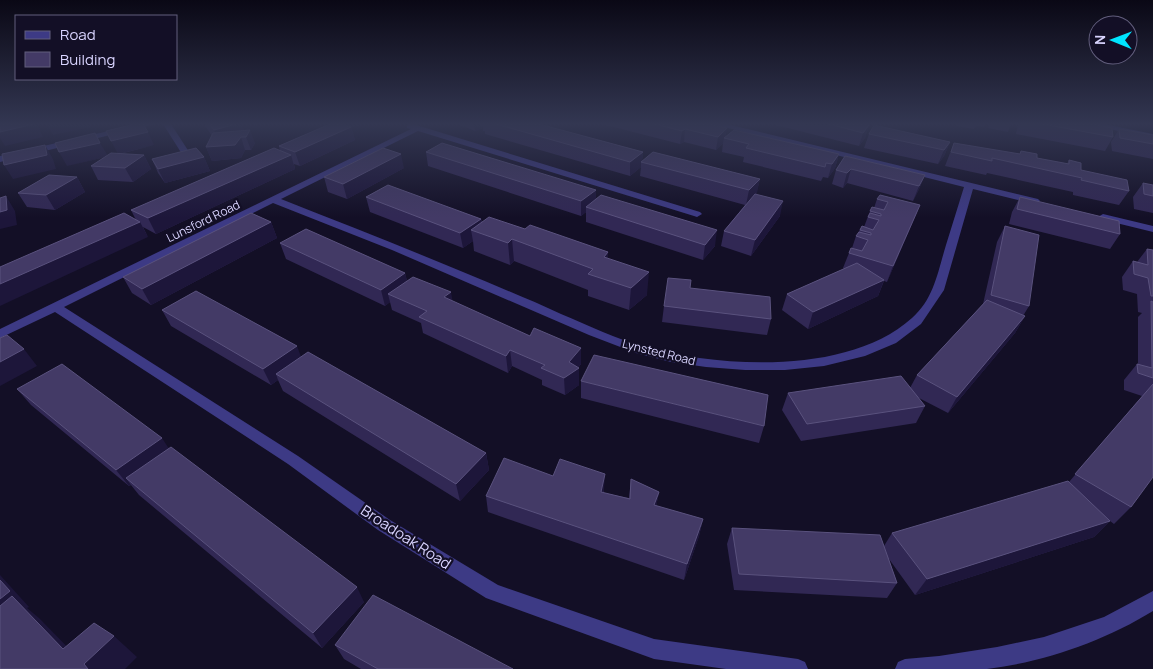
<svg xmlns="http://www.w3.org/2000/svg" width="1153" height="669" font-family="Manrope,sans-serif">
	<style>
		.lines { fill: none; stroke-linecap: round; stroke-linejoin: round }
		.minor { fill: #3d3a85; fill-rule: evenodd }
		.wall { fill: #312854 }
		.shaded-wall { fill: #1d163a }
		.building { fill: #433a66; stroke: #5a527e }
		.labels { text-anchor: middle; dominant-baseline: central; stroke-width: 4.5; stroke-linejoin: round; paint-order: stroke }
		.street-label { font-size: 12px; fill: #d9d4ff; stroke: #130f26 }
		.near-street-label { font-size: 15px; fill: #d9d4ff; stroke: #130f26 }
	</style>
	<rect width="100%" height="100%" fill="#130f26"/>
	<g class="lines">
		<path class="minor" d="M139,124H155L0,162V156Z
			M163,124H171L191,155L190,157L174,160V156L182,154Z
			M407,124H413L700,212L702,214L697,217L694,216L418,131L281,199C342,223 403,247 463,272C496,286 529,299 561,314C588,325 616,339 645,347C721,368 849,375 912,318C934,299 938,271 946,245C952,226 958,206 964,187L712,124H727L1038,199L1040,201L1035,204L973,189L944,290L921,324L896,343L865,356L824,366L785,370H745L706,367L671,362L636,353L589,335L392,250L273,203L64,307L298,456L390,520L498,585L654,639L798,659L805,662L808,669H726L654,659L486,598L378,530L288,464L55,312L0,338V329L411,129L407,128Z
			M1085,124H1104L1153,134V138Z
			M1103,214L1153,226V232L1100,219L1098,217Z
			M1153,591V611C1104,641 1045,662 987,669C957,669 925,669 895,669L898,662L905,659L939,656L997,647L1044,637L1104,617Z"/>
	</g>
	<path class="wall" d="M204,124H242L244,131L255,143L251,150H245L241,158L212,161L206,147L212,136Z
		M330,124H363L351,127L355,140L300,166L294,164L295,169L156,234L143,227L148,237L136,220L131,210L280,151L279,146Z
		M458,124H539L643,152L642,161L760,179L756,194L780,216L751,256L721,246L724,231L745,205L640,176L641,167L630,176L485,134V131H483V128L475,131Z
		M602,124H708L727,128L725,137L839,154L835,168L828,178L823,177L821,181L743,162L744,157L722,152L723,143L716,150L684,142L680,144Z
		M772,124L869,125L865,138L859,146Z
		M957,124H985L984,127L976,125L974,129L957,126Z
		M986,124H1011L1008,132L988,128L989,125Z
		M1018,124H1091L1113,137L1105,151L1016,134Z
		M1119,129L1153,135V159L1112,151L1111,142Z
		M869,134L950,142L944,156L938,164L864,148Z
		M954,143L1067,164L1069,160L1081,170L1129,191L1119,205L1073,195V192L987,173L986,175L945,166Z
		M154,145L120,154L144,155L151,169L133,182L98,180L91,166L105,157L67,166L107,156Z
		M426,152L596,199L715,246L703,260L586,222V212L581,216L428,166Z
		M845,156L925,175L919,189L913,201L847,183L843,188L832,184L836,170Z
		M204,157L210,171L165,183L158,173L152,159Z
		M404,168L347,199L328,192L324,177Z
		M77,177L85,192L55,210L27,207L18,193Z
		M1143,183L1153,185V213L1134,209L1133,197Z
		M366,197L481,219L482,222L525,229L608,252L607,258L647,295L629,310L588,296V290L514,261L510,265L474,251L473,241L463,248L370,212Z
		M1020,197L1120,234L1110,249L1009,224L1012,212Z
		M877,199L920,205L887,282L884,281L878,296L808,329L782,310L787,294L844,269L843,268L849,253L852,248L856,236L862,226L864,227L870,211L874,208Z
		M271,222L277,238L151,305L132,293L123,277Z
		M1005,226L1029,306L1023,316H1025L1015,333L948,413L917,397L925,406L916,423L801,441L782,410L788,393L910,388L917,375L983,304L997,242Z
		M280,243L405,273L407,281L452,301L581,364L578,368L579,385L565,395L542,385V380L512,366L508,373L423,333L421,323L392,310L390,302L385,306L286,259Z
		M1147,249L1153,250V477L1131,507L1114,524L1110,521L1094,537L915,595L889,559L897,583L887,598L734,590L727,544L732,528L884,546L892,533L1069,482L1142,396L1124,390V380L1137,364H1138V317L1142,313L1138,312L1137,294L1123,290L1122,277L1133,261L1137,262Z
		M690,288L771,319L767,335L662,322L664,306Z
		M162,310L301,357L486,453L489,470L460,501L283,391L278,380L271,385L171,326Z
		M581,381L764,426L759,443L581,398Z
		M17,389L169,448L364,602L322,648L139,495L131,485L129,486L31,405Z
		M553,476L604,490V493L629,498L631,479L659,492L656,506L703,519L699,536L684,580L488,512L486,496Z
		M335,645L513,669H361L344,659Z"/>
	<path class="shaded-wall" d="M34,124H37L43,137L5,146L0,138V132Z
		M47,124H90L91,127L53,135Z
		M236,124H242L246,136L241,137L245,150L241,158L212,161L206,147L219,143L214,130Z
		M345,124H363L351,127L355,140L300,166L295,152L346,129Z
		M474,124H482L483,128L475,131Z
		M869,125L865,138L859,146L863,133Z
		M727,128L725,138H724L723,143L716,150L718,137Z
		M685,129L684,142L680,144L682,131Z
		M250,130L255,143L251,150L246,137Z
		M148,132L154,145L118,154L111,141Z
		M950,142L944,156L938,164L944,150Z
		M100,143L108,156L67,166L59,152Z
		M45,145L53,159L56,169L13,179L4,165Z
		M643,152L642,162H641V167L630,176V162Z
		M401,154L404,168L347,199L343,184Z
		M839,154L835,168L828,178L832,164Z
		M144,155L151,169L133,182L125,168Z
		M291,155L295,169L156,234L148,218Z
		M204,157L210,171L165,183L158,169Z
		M851,169L847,183L843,188L847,173Z
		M925,175L919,189L913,201L919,186Z
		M77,177L85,192L55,210L46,195Z
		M760,179L757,193L746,205L749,190Z
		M596,190V205L586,207V212L581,216V201Z
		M6,196L15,211L17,225L0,229V212Z
		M783,201L780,216L751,256L755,240Z
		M920,205L914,220L887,282L893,266Z
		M481,219L483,234L471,230L473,241L463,248L460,233Z
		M140,222L148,237L0,306V284Z
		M271,222L277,238L151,305L142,289Z
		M717,230L715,246L703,260L705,245Z
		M512,239L514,261L510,265L508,243Z
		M608,252L607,274L604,257Z
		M649,272L647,295L629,310L631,288Z
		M405,273L409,289L388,294L390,302L385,306L381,290Z
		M884,280L878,296L808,329L813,312Z
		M451,292L454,309L444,297Z
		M1025,316L1015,333L948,413L957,397Z
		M297,346L303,362L276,374L278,380L271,385L263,369Z
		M581,348V364L576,370L579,368V385L565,395L564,378L569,362Z
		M24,349L37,366L0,386V362Z
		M510,350L512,366L508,373L506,356Z
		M162,438L173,455L126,478L131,485L129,486L116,470Z
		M486,453L489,470L460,501L456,484Z
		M605,474L604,490L600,508L601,492Z
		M659,492L656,508L654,505Z
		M703,519L699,536L684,580L687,564Z
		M1110,521L1094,537L915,595L927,579Z
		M0,575L29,607L27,608L39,618L84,664L114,636L137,657L125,669H88L0,629Z
		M357,587L364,602L322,648L313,633Z"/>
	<path class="building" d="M0,124H34L0,132Z
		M135,124H143L148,132L111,141L106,131Z
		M209,124H236L214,130Z
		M330,124H343L351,127L295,152L279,146Z
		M496,124H539L643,152L630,162Z
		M655,124H708L727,128L718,137L685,129L682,131Z
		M829,124H869V125L863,133Z
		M1043,124H1091L1112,128L1113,137Z
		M874,125L950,142L944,150L869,134Z
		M1119,129L1153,135V144L1120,138Z
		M250,130L246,137H241L235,145L206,147L213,133Z
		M734,130L839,154L832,164L826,163L825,167L746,148L749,144L724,138Z
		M95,133L100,143L59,152L55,143Z
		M442,143L596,190L581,201L426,152Z
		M954,143L1020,154L1021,151L1037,154V158L1069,164V160L1081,163V170L1127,180L1129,191L1081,180L1082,178L992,158V161L951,152Z
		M45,145L47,155L4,165L2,154Z
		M196,148L204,157L158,169L152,159Z
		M274,148L291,155L148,218L131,210Z
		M383,148L401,154L343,184L324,177Z
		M653,152L760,179L749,190L641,162Z
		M111,153L144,155L125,168L91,166Z
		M845,156L925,175L919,186L851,169L847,173L836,170Z
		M49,175L77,177L46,195L18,193Z
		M1143,183L1153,185V196L1144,194Z
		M388,185L481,219L460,233L366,197Z
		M755,194L783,201L755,240L724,231Z
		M601,195L717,230L705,245L586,207Z
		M880,195L920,205L893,266L849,253L851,248L862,251L868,240L856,236L859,232L871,235V233L860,230L862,226L873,230L879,220L868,217L870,213L881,216V214L870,211L872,207L884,210L888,202L877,199Z
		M6,196L7,210L0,212V198Z
		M1020,197L1119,221L1120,234L1017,209Z
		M124,213L140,222L0,284V267Z
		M251,213L271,222L142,289L123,277Z
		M489,217L525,229L530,225L608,252L604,257L649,272L631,288L588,274L593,269L512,239L508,243L471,230Z
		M1005,226L1039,235L1029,306L991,295Z
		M306,229L405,273L381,290L280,243Z
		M1147,249L1153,250V296H1151L1148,278L1134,274L1133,261L1148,265Z
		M857,263L884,280L813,312L787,294Z
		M413,277L451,292L444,297L530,336L534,328L581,348L569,362L579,368L564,378L541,368L545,365L510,350L506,356L419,317L427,311L388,294Z
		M668,278L691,280L690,288L770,297L771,319L664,306Z
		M196,291L297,346L263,369L162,310Z
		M987,300L1025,316L957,397L917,375Z
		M1151,301L1153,302V378L1138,373L1137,364L1152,368Z
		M7,335L24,349L0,362V338Z
		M308,352L486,453L456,484L276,374Z
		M594,355L768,395L764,426L581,381Z
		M62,364L162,438L116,470L17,389Z
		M901,376L925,406L807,424L788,393Z
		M1153,384V477L1131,507L1075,474Z
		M171,447L357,587L313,633L126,478Z
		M504,458L553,476L560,459L605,474L601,492L630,499L631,479L659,492L654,505L703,519L687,564L486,496Z
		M1068,481L1110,521L927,579L892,533Z
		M732,528L880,535L897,583L739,574Z
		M0,580L10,591L0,599Z
		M373,595L513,669H378L335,645Z
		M12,596L63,649L94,623L114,636L84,664L88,669H0V606Z"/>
	<linearGradient id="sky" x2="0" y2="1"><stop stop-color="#0a0815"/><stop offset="0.57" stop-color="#333752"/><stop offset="1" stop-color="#333752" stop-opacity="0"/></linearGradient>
	<rect width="1153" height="218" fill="url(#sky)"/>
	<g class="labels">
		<g class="street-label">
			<text transform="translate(203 221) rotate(-26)">Lunsford Road</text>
			<text transform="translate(659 352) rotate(14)">Lynsted Road</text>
		</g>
		<g class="near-street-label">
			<text transform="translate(406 537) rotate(33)">Broadoak Road</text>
		</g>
	</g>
	<rect x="15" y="15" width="162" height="65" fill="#130f26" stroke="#625e7d"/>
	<rect x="25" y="31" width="25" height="8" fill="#3d3a85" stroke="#625e7d"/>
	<text x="60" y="40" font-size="15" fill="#d9d4ff">Road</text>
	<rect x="25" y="52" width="25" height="15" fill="#433a66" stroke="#625e7d"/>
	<text x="60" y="65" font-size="15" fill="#d9d4ff">Building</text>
	<g transform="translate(1113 40) rotate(271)"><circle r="24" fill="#130f26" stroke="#625e7d"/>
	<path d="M0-4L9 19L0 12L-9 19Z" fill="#00e5ff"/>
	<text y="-8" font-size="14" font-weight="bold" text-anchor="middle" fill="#d9d4ff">N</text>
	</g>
</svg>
